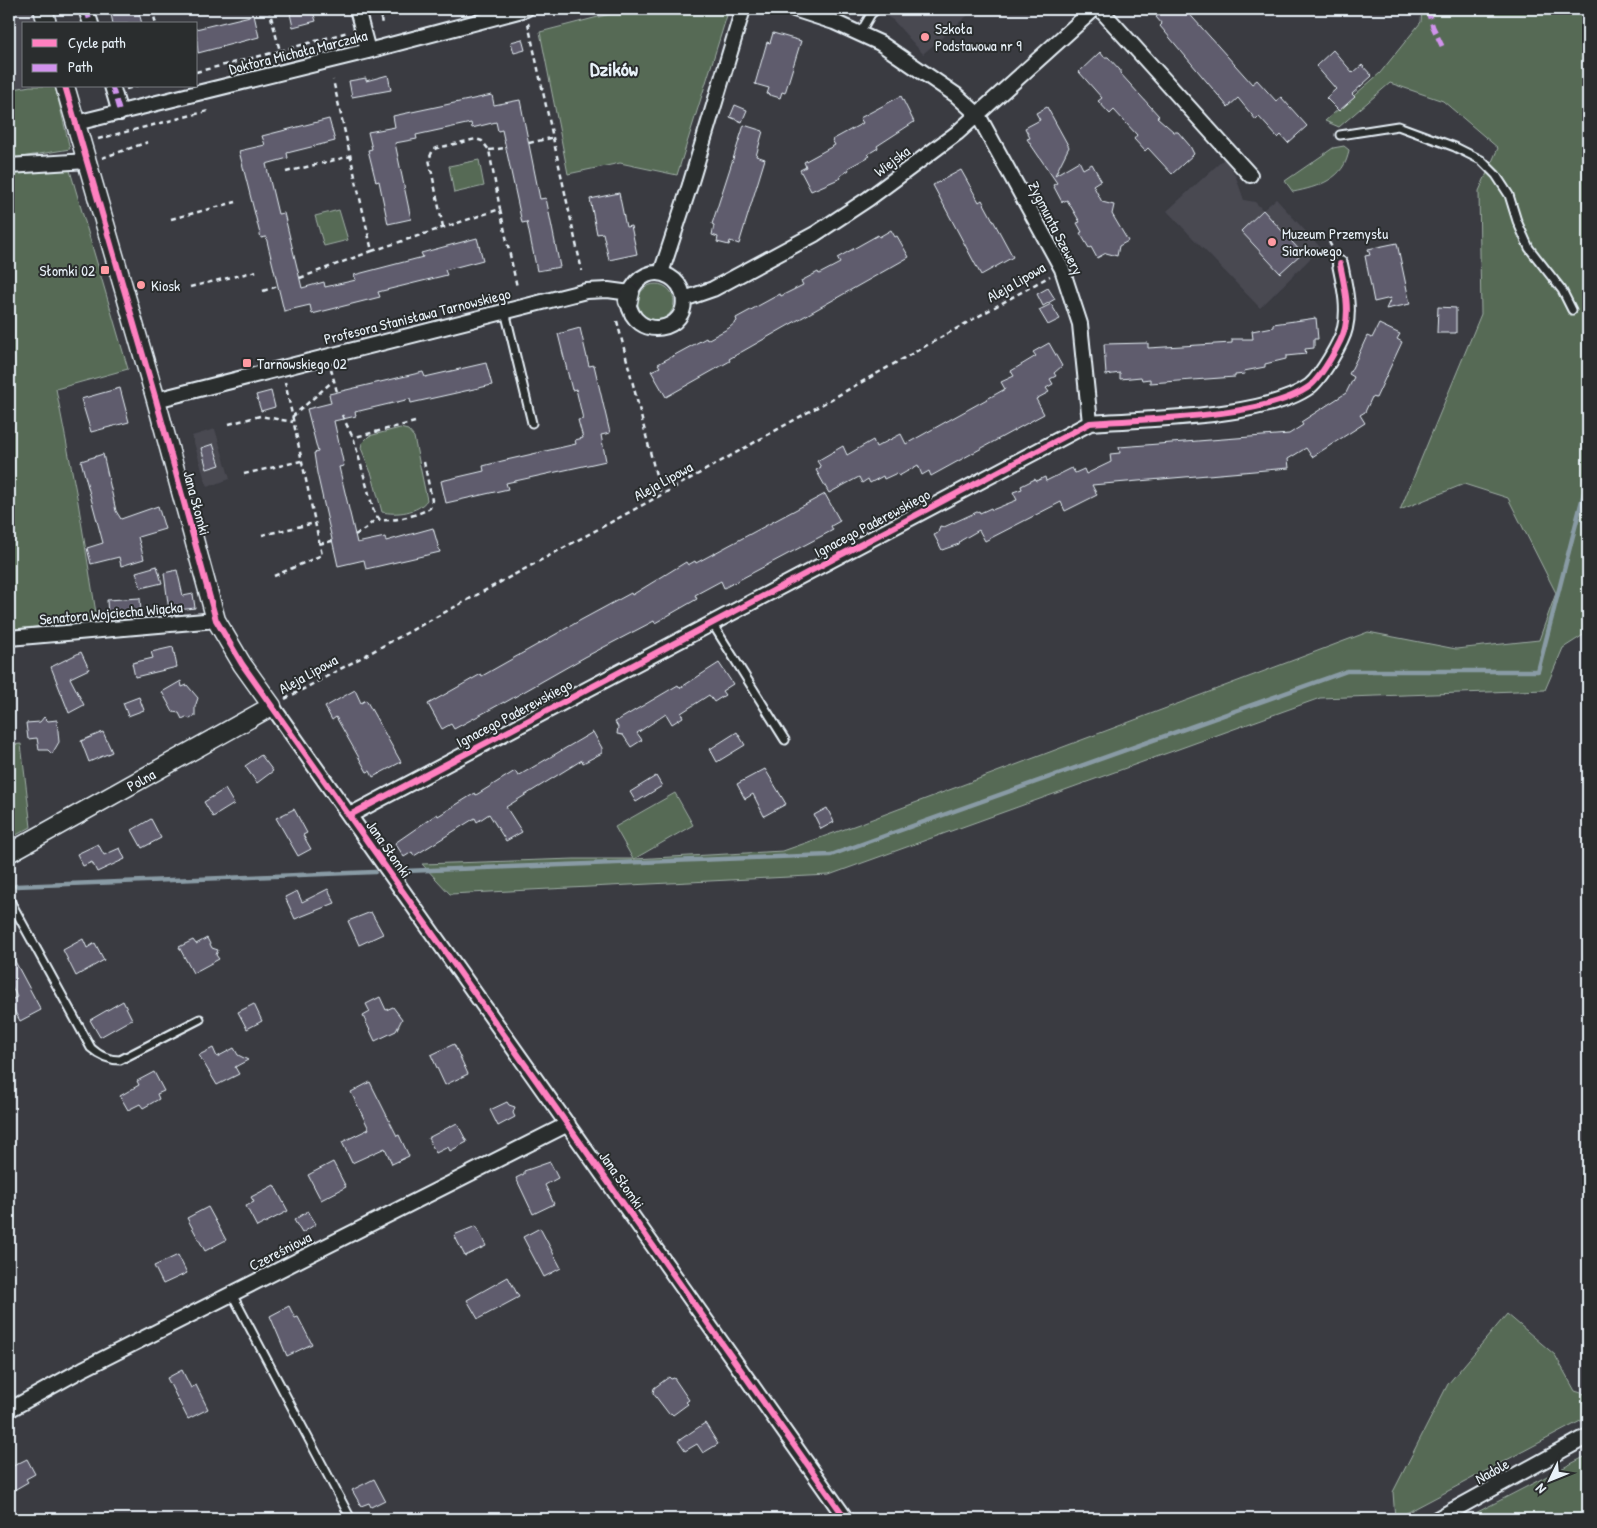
<svg xmlns="http://www.w3.org/2000/svg" width="1597" height="1528" font-family="'Patrick Hand',sans-serif">
	<style>
		.built { fill: #484851 }
		.green { fill: #566a55; stroke: #9faea6 }
		.lines { fill: none; stroke-linecap: round; stroke-linejoin: round }
		.stream { stroke: #899ba5; stroke-width: 4.5 }
		.building { fill: #5f5c6d; stroke: #e8f1f8 }
		.service-casing { stroke: #e8f1f8; stroke-width: 11 }
		.minor-casing { stroke: #e8f1f8; stroke-width: 18 }
		.tertiary-casing { stroke: #e8f1f8; stroke-width: 21 }
		.path { stroke: #e8f1f8; stroke-width: 2.5; stroke-dasharray: 5 4; stroke-linecap: butt }
		.service { stroke: #2a2d2e; stroke-width: 7 }
		.minor { stroke: #2a2d2e; stroke-width: 14 }
		.tertiary { stroke: #2a2d2e; stroke-width: 18 }
		.quiet { stroke: #d193ec; stroke-width: 5; stroke-dasharray: 10 5; stroke-linecap: butt }
		.cycleway-casing { stroke: #2a2d2e; stroke-width: 9 }
		.cycleway { stroke: #ff80c0; stroke-width: 6 }
		.poi-dot { fill: #ff9aa2; stroke: #2a2d2e; stroke-width: 2 }
		.labels { text-anchor: middle; dominant-baseline: central; stroke-width: 4; stroke-linejoin: round; paint-order: stroke }
		.poi-label { font-size: 15px; fill: #e8f1f8; stroke: #2a2d2e; text-anchor: start }
		.street-label { font-size: 15px; fill: #e8f1f8; stroke: #2a2d2e }
		.district-label { font-size: 20px; font-weight: bold; fill: #e8f1f8; stroke: #2a2d2e }
	</style>
	<rect width="100%" height="100%" fill="#3a3b41"/>
	<filter id="ink" filterUnits="userSpaceOnUse"><feTurbulence type="fractalNoise" baseFrequency=".02" numOctaves="2"/><feDisplacementMap in="SourceGraphic" scale="10" xChannelSelector="R" yChannelSelector="G"/><feConvolveMatrix kernelMatrix="1 2 1 2 8 2 1 2 1" color-interpolation-filters="sRGB"/></filter>
	<g filter="url(#ink)">
		<path class="built" d="M9,9H32L37,24H24V86H30L9,90Z
			M874,9H975L923,54L893,20Z
			M1225,158L1236,177L1244,200L1255,202L1263,210L1276,199L1321,248L1260,308L1167,211Z
			M215,429L230,479L207,487L192,436Z"/>
		<path class="green" d="M629,9H729L677,175L620,163L568,174L540,32Z
			M1422,9H1588V632L1563,648L1545,690L1320,698L829,875L450,894L422,864L574,859H633L615,827L675,793L693,825L634,859L783,851L859,824L1368,632L1456,649L1539,640L1556,593L1508,498L1464,484L1400,510L1481,314L1479,191L1498,148L1443,101L1390,83L1339,127L1325,121L1380,73L1421,22Z
			M30,86H55L70,149L9,159V90Z
			M1344,146L1349,150C1345,179 1318,187 1293,192L1285,181L1333,148Z
			M479,160L484,186L454,193L449,166Z
			M69,167L128,369L56,389L78,502L97,619L9,630V172Z
			M339,210L348,240L324,246L315,216Z
			M638 302a18 18 0 1 1 36 0a18 18 0 1 1-36 0Z
			M400,428L408,430L414,437L427,500C418,513 396,515 382,512L372,475L361,448L362,443L369,436Z
			M21,744L31,827L9,839V745Z
			M1507,1314L1555,1355L1575,1391L1588,1395V1417L1395,1519L1393,1492L1448,1384Z
			M1588,1455V1519H1464Z"/>
		<g class="lines">
			<path class="stream" d="M404,871L831,855L1347,671H1538L1588,477
				M16,886L375,872"/>
		</g>
		<path class="building" d="M110,9H138L142,24H113Z
			M289,9H312L316,21L293,27Z
			M1165,9H1185L1252,84L1257,80L1276,101L1281,97L1307,126L1288,143L1281,135L1278,138L1259,117L1256,120L1238,98L1228,107L1160,26L1162,24L1156,17Z
			M254,15L259,37L198,53L196,29Z
			M773,33L801,41L785,93L782,92L780,98L767,94L769,88L755,84L767,42L770,43Z
			M522,39L525,50L514,53L511,42Z
			M1333,50L1353,73L1362,65L1372,76L1352,94L1355,97L1339,111L1326,98L1336,89L1316,66Z
			M1100,52L1104,57H1108L1120,70V73L1159,116L1157,117L1174,132H1178L1190,146L1194,154L1172,174L1148,148L1145,151L1134,139L1137,135L1114,110L1110,114L1098,101L1102,98L1079,72Z
			M388,75L391,90L352,97L349,81L366,78V81Z
			M492,95L494,105L520,100L540,199L546,198L560,267L537,271L527,222L522,223L518,204L502,130L498,131L496,122L472,128L471,123L416,135L417,139L395,143L411,219L388,224L379,181L376,182L368,150L372,149L368,132L395,127L393,116Z
			M901,96L914,122L877,146L878,148L868,154L870,156L848,168L849,170L840,176L841,178L811,191L800,170L806,167L804,162L835,145L832,140L863,123L860,118Z
			M735,105L747,110L742,122L730,117Z
			M1047,107L1069,147L1055,175L1079,161L1083,169L1092,164L1101,180L1093,185L1102,202L1114,205L1112,214L1128,241L1119,246L1117,256L1106,253L1097,258L1091,247L1089,248L1080,233L1082,232L1077,223L1080,222L1067,200L1062,202L1053,185L1057,183L1027,139L1030,138L1025,128L1040,120L1036,113Z
			M329,119L335,141L287,153L288,158L266,164L278,214L284,213L302,288L324,282L325,287L356,280L354,275L423,257L421,253L477,238L483,260L445,270L447,275L378,292L380,297L312,314L310,305L284,311L266,237L261,238L239,151L265,145L262,136Z
			M744,125L763,131L756,156L765,159L739,244L730,241L729,245L717,242L718,237L712,235L714,225L712,224Z
			M961,170L979,202L982,200L1013,257L981,275L933,185Z
			M619,193L626,227L631,226L637,254L609,260L603,233L597,234L590,199Z
			M1263,210L1302,253L1280,273L1241,231Z
			M891,230L895,237L897,236L909,257L729,359L730,361L666,397L651,371L660,367L658,364L706,338L707,340L729,328L737,321L736,318L780,294L781,296L803,285L801,281L818,272L819,274L840,263L837,258L878,235L879,237Z
			M1397,243L1410,304L1386,309L1391,298L1374,302L1365,256L1370,255L1368,249Z
			M1048,288L1055,299L1043,306L1037,294Z
			M1051,304L1060,319L1048,325L1039,310Z
			M1438,307L1456,308V333H1437Z
			M1316,318L1318,339H1314V348L1305,349L1306,354L1286,356V359L1265,364V367L1244,371L1245,374L1235,375V377L1150,383V379L1142,380L1141,377L1120,379V373L1106,375L1104,344L1148,343V348L1232,343V339H1253L1252,331L1273,327V324Z
			M1379,324L1400,334L1397,339L1402,342L1376,398L1372,397L1365,412L1360,415L1365,423L1312,457L1306,448L1288,459L1289,468L1092,485L1097,495L1065,511L1061,502L985,541L979,530L960,541L959,544L942,550L934,535L938,533L940,526L944,527L979,511L980,513L991,508L992,510L1017,500L1013,492L1022,489L1021,486L1035,479L1036,481L1045,477L1046,481L1072,468L1075,473L1084,469L1086,474L1111,462L1110,454L1120,453L1119,447L1289,434L1303,425L1301,422L1346,393L1354,377L1349,374L1357,358L1367,336L1372,338Z
			M580,328L589,366L594,365L610,433L601,435L606,461L506,483L508,489L446,503L441,481L484,471L483,466L502,461L576,444L575,440L583,438L578,420L583,419L576,389L572,390L558,334Z
			M1049,343L1062,366L1054,373L1056,376L1050,379L1053,384L1046,388L1049,392L1036,399L1044,414L931,476L929,471L922,475L918,465L899,476L897,473L884,479L883,476L870,483L868,479L862,483L859,477L829,493L816,470L821,467L817,461L843,446L847,455L873,440L876,447L901,434L906,444L1005,389L1001,382L1014,376L1011,371L1036,356L1033,352Z
			M486,363L492,385L411,403L410,399L355,412L356,416L334,421L344,466L339,467L357,543L385,537L386,541L433,528L440,552L366,569L364,560L338,566L317,473L314,453L318,452L307,409L331,403L329,394L423,372L425,377Z
			M120,388L129,422L91,432L81,399Z
			M271,391L275,407L261,411L256,395Z
			M213,444L220,465L207,469L201,448Z
			M103,454L116,511L121,519L158,506L165,529L138,537L144,559L121,566L119,557L91,564L87,548L103,543L81,461Z
			M825,494L840,521L831,526L833,530L724,588L721,581L695,595L697,599L655,623L654,621L585,657L504,703V702L454,729L451,724L442,729L428,704L481,674L482,676L581,620L631,593L632,595L686,562L688,565L695,561L696,563Z
			M157,566L162,583L141,588L136,572Z
			M177,570L183,596L193,594L195,608L169,611L164,573Z
			M140,598L141,612L108,615L107,600Z
			M173,647L177,667L135,677L132,663L153,658L151,652Z
			M81,652L89,669L70,678L84,705L69,713L51,667Z
			M719,663L733,684L722,691L725,695L714,702L709,695L681,713L683,717L672,724L666,714L637,733L642,740L631,747L623,735L617,734L618,727L615,722L678,685L680,688Z
			M181,681L182,687L187,685L198,698L195,707V716L190,719L186,717L182,719L179,713L173,712L162,692Z
			M355,690L361,703L366,700L401,762L373,777L370,771L367,772L336,717L332,720L325,707Z
			M139,697L144,710L128,716L123,703Z
			M44,717L48,721L57,720L59,742L52,754L48,750H39L37,738L28,739L26,723L40,722Z
			M103,732L112,752L89,762L81,741Z
			M593,732L602,748V753L583,763L582,760L506,807L522,832L506,841L489,814L477,822L475,818L414,856L412,852L404,857L395,843L437,814L438,816L475,793L476,795L515,771L518,776Z
			M737,732L745,745L717,762L710,749Z
			M261,755L273,771L257,783L245,766Z
			M765,769L786,804L764,816L753,794L745,799L737,784Z
			M656,776L662,786L636,802L630,792Z
			M225,789L234,804L213,817L204,802Z
			M827,808L834,822L821,829L814,815Z
			M294,809L307,833L303,835L311,849L298,856L276,818Z
			M151,819L161,838L142,848L132,830Z
			M98,844L104,855L120,848L125,859L97,872L92,862L83,866L77,854Z
			M328,889L335,903L295,919L285,897L297,891L302,902Z
			M371,912L383,934L359,945L348,921Z
			M207,938L212,948L218,950L216,955L219,959L193,973L179,947L193,940L196,944Z
			M83,939L87,948L95,943L104,960L76,976L63,950Z
			M9,950L41,1010L20,1021L9,1001L17,997L9,981Z
			M380,997L386,1010L393,1007L402,1019L396,1031L375,1041L363,1016L370,1012L366,1004Z
			M123,1001L132,1019L100,1037L90,1020Z
			M254,1004L262,1021L247,1029L238,1012Z
			M454,1044L468,1074L445,1085L431,1055Z
			M213,1048L217,1057L234,1048L238,1055L248,1060L235,1067L239,1074L217,1085L199,1055Z
			M154,1072L164,1091L157,1094L159,1099L143,1108L140,1104L128,1110L120,1096L139,1085L137,1081Z
			M370,1082L397,1136L399,1135L409,1156L392,1164L385,1148L352,1163L342,1142L369,1129L351,1092Z
			M507,1102L509,1105L515,1107L513,1113L515,1117L498,1126L490,1110Z
			M457,1123L467,1142L450,1151L448,1147L436,1153L428,1138Z
			M333,1162L346,1187L321,1200L308,1175Z
			M550,1162L558,1178L545,1185L554,1204L533,1214L516,1178L524,1174V1171Z
			M274,1185L288,1211L257,1227L246,1206L254,1202L251,1197Z
			M208,1207L226,1240L205,1251L187,1218Z
			M308,1211L316,1224L302,1233L294,1220Z
			M476,1226L486,1246L465,1256L454,1235Z
			M540,1228L561,1268L544,1277L523,1237Z
			M178,1255L187,1273L163,1284L154,1266Z
			M508,1277L519,1297L478,1319L467,1300Z
			M289,1306L295,1318L298,1317L312,1344L287,1356L270,1316Z
			M182,1370L191,1388L196,1385L208,1409L188,1419L167,1378Z
			M669,1377L671,1379L674,1378L689,1400L686,1402L688,1404L673,1415L671,1413L669,1414L653,1393L654,1388Z
			M705,1423L718,1444L703,1453L697,1444L685,1451L678,1441Z
			M27,1459L35,1474L26,1479L28,1482L9,1493V1468Z
			M374,1479L385,1500L371,1507L369,1503L361,1506L352,1490Z"/>
		<g class="lines">
			<g class="service-casing">
				<path id="service" d="M860,33L871,14L877,9
					M1340,135L1398,126L1455,147L1481,160L1496,175L1509,195L1517,221L1529,248L1562,290L1572,310
					M505,311L532,423
					M712,623L785,740
					M9,899L91,1048C100,1056 108,1060 120,1060L200,1019
					M232,1294L351,1519"/>
			</g>
			<g class="minor-casing">
				<path id="minor" d="M86,9L91,24
					M357,9L368,51
					M794,9L834,22L880,43L956,95L978,115L1062,269L1080,324L1090,423
					M1100,9L1250,175
					M112,86L120,113
					M76,123L368,51L526,9
					M9,166L87,161
					M661,273L690,185L743,9
					M684,299L713,289L815,234L868,199L957,133L1094,9
					M156,400L586,291L608,290L630,293C637,277 653,267 670,277C677,281 681,287 683,295C691,332 634,343 628,301
					M9,638L216,620
					M272,706L846,1519
					M350,815L1090,423C1147,418 1265,419 1310,386C1321,377 1342,342 1345,328C1350,307 1344,284 1340,264
					M9,1410L83,1369L568,1124
					M1437,1519L1588,1436"/>
			</g>
			<g class="tertiary-casing">
				<path id="tertiary" d="M43,9L47,24
					M628,301L630,293
					M9,853L272,706L242,664L216,620L156,400L65,86"/>
			</g>
			<path class="path" d="M152,9L156,24
				M379,9L382,24
				M528,23L582,271
				M280,51L348,32
				M196,72L280,51L269,9
				M126,89L137,86
				M98,139L208,111
				M529,143L551,138
				M489,150L506,148
				M102,158L148,142
				M286,172L351,156
				M171,219L236,202
				M443,227L429,159L433,150L437,148L476,139L482,141L489,150L500,209
				M1329,242L1334,251
				M372,251L500,209L517,287
				M300,278L372,251L333,80
				M190,287L257,271
				M263,291L278,286
				M617,321L661,495
				M331,369L337,392
				M342,415L354,440
				M292,417L334,380
				M415,422L359,436L354,440L374,512L380,520C396,521 416,516 430,508L432,500L424,462
				M229,424L260,416L293,422
				M244,474L301,461
				M262,535L315,523
				M355,535L365,529L378,517
				M319,544L332,541
				M274,576L322,555L285,382
				M285,699L661,495L1050,276"/>
			<use href="#service" class="service"/>
			<use href="#minor" class="minor"/>
			<use href="#tertiary" class="tertiary"/>
			<path class="quiet" d="M86,9L91,24
				M1427,9L1433,27L1443,48
				M112,86L120,113"/>
			<g class="cycleway-casing">
				<path id="cycleway" d="M65,86L156,400L216,620L242,664L846,1519
					M350,815L1090,423C1147,418 1265,419 1310,386C1321,377 1342,342 1345,328C1350,307 1344,284 1340,264"/>
			</g>
			<use href="#cycleway" class="cycleway"/>
		</g>
	</g>
	<g class="poi-dot">
		<circle cx="925" cy="37" r="5"/>
		<circle cx="1272" cy="242" r="5"/>
		<rect x="100" y="265" width="10" height="10" rx="2.5"/>
		<circle cx="141" cy="285" r="5"/>
		<rect x="242" y="358" width="10" height="10" rx="2.5"/>
	</g>
	<g class="labels">
		<g class="poi-label">
			<text x="935" y="28">Szkoła<tspan x="935" dy="17">Podstawowa nr 9</tspan></text>
			<text x="1282" y="233">Muzeum Przemysłu<tspan x="1282" dy="17">Siarkowego</tspan></text>
			<text x="95" y="270" text-anchor="end">Słomki 02</text>
			<text x="151" y="285">Kiosk</text>
			<text x="257" y="363">Tarnowskiego 02</text>
		</g>
		<g class="street-label">
			<text transform="translate(298 52) rotate(-14)">Doktora Michała Marczaka</text>
			<text transform="translate(892 161) rotate(-37)">Wiejska</text>
			<text transform="translate(1056 228) rotate(63)">Zygmunta Szewery</text>
			<text transform="translate(1016 282) rotate(-30)">Aleja Lipowa</text>
			<text transform="translate(417 316) rotate(-14)">Profesora Stanisława Tarnowskiego</text>
			<text transform="translate(663 481) rotate(-29)">Aleja Lipowa</text>
			<text transform="translate(197 503) rotate(75)">Jana Słomki</text>
			<text transform="translate(872 523) rotate(-28)">Ignacego Paderewskiego</text>
			<text transform="translate(111 613) rotate(-5)">Senatora Wojciecha Wiącka</text>
			<text transform="translate(308 674) rotate(-29)">Aleja Lipowa</text>
			<text transform="translate(514 713) rotate(-28)">Ignacego Paderewskiego</text>
			<text transform="translate(141 780) rotate(-29)">Polna</text>
			<text transform="translate(389 849) rotate(55)">Jana Słomki</text>
			<text transform="translate(622 1180) rotate(55)">Jana Słomki</text>
			<text transform="translate(280 1251) rotate(-27)">Czereśniowa</text>
			<text transform="translate(1492 1471) rotate(-29)">Nadole</text>
		</g>
		<g class="district-label">
			<text x="614" y="68">Dzików</text>
		</g>
	</g>
	<rect width="1597" height="1528" fill="none" stroke="#2a2d2e" stroke-width="30"/>
	<rect x="15" y="15" width="1567" height="1498" fill="none" stroke="#e8f1f8" stroke-width="2" filter="url(#ink)"/>
	<rect x="22" y="22" width="175" height="65" fill="#2a2d2e" stroke="#767b7f"/>
	<rect x="32" y="39" width="25" height="8" fill="#ff80c0" stroke="#767b7f"/>
	<text x="68" y="48" font-size="15" fill="#e8f1f8">Cycle path</text>
	<rect x="32" y="64" width="25" height="8" fill="#d193ec" stroke="#767b7f"/>
	<text x="68" y="72" font-size="15" fill="#e8f1f8">Path</text>
	<g transform="translate(1550 1480) rotate(227)" stroke="#2a2d2e" stroke-width="4" paint-order="stroke">
	<path d="M0-4L9 19L0 12L-9 19Z" fill="#e8f1f8"/>
	<text y="-8" font-size="14" font-weight="bold" text-anchor="middle" fill="#e8f1f8">N</text>
	</g>
</svg>
